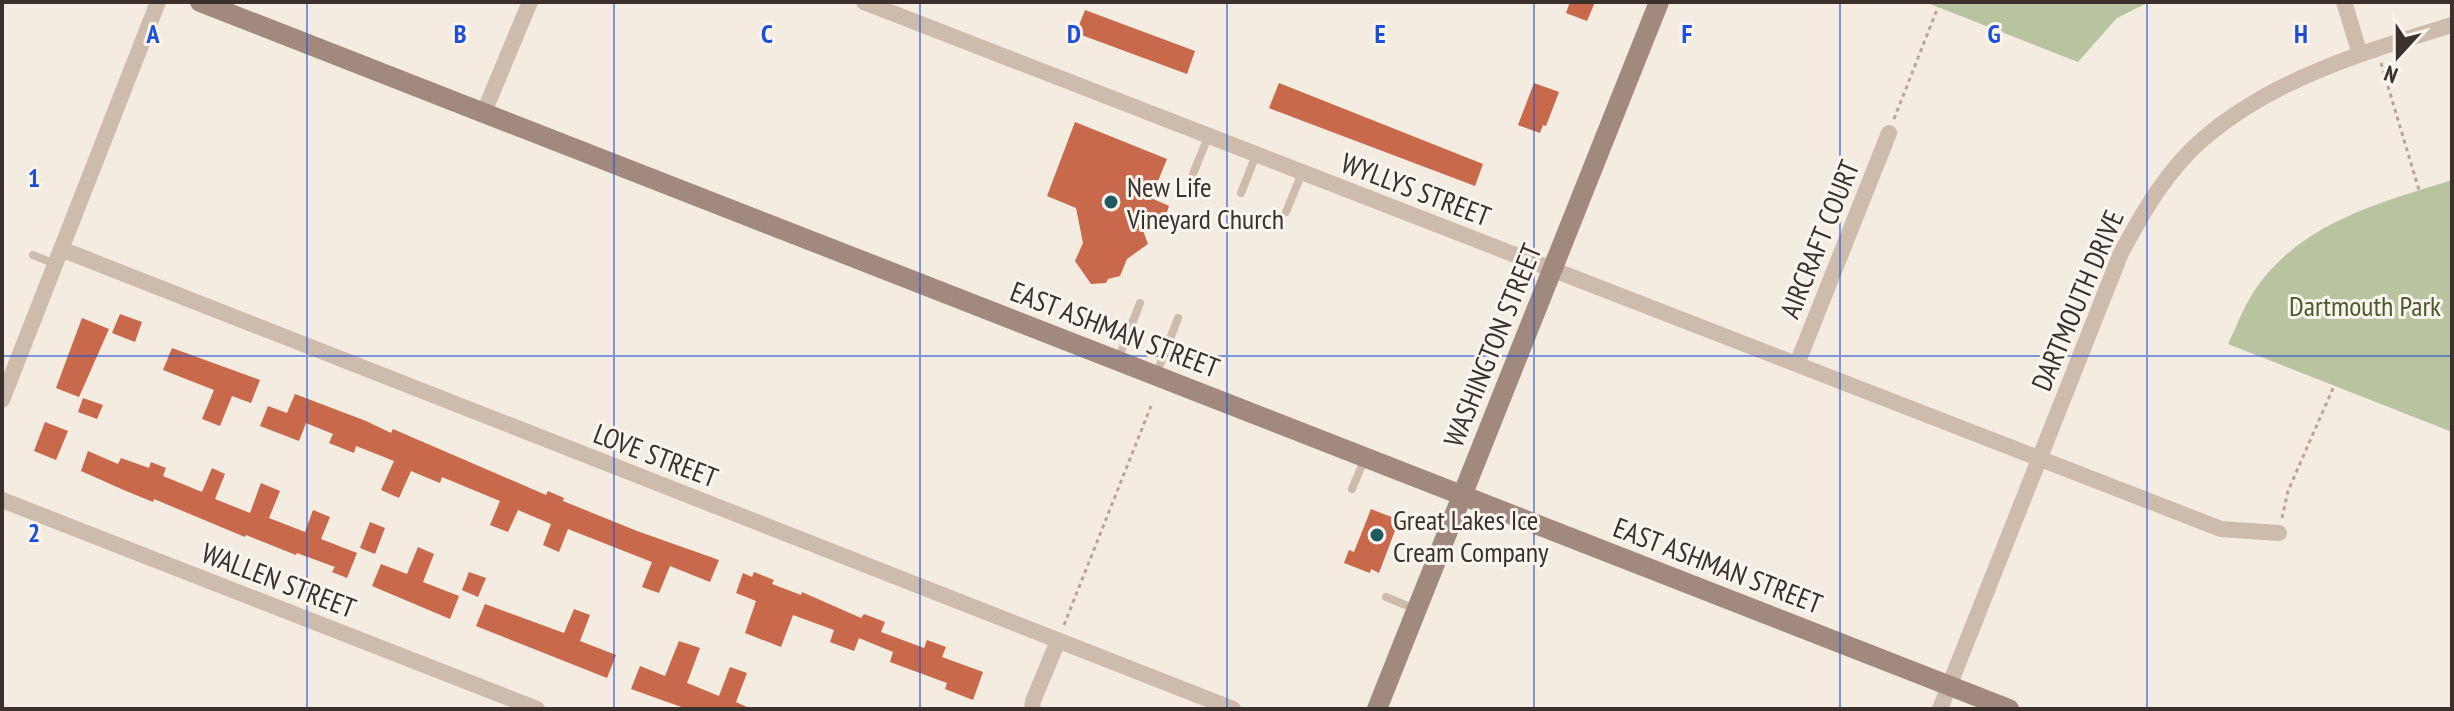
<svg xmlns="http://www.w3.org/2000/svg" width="2454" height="711" font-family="'PT Sans Narrow',sans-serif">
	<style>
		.green { fill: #b8c4a0 }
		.building { fill: #c8694b }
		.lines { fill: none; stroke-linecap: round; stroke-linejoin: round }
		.path { stroke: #b9a596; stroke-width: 3; stroke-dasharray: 4 4; stroke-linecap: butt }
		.lane { stroke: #cdbbac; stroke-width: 8 }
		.street { stroke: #cdbbac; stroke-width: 16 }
		.secondary { stroke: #a18a7d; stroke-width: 20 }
		.grid { fill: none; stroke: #1d4ed8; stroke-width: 2; stroke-opacity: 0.55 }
		.poi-dot { fill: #1f5a5e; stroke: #fbf5ee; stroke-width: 3 }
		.labels { text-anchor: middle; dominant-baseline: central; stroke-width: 6; stroke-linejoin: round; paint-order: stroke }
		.poi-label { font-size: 28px; fill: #3b302b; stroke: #fbf5ee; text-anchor: start }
		.street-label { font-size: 28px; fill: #3b302b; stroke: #fbf5ee }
		.park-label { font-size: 28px; fill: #4a5a2e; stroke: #fbf5ee }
		.grid-label { font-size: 26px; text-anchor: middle; font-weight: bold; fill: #1d4ed8; stroke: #fbf5ee; stroke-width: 6; stroke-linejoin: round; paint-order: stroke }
	</style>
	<rect width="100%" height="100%" fill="#f4ebe1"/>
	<path class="green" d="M1925,2H2149L2117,18L2078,62Z
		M2452,180V432L2228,344C2237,325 2246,301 2259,284C2306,221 2382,202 2452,180Z"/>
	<path class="building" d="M1570,2H1595L1587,21L1566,13Z
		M1085,10L1195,51L1187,74L1076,33Z
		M1279,83L1483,164L1475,186L1269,108Z
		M1534,83L1559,92L1546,126L1543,125L1540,133L1518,125Z
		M1075,122L1167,159L1151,198L1169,206L1162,226L1139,220L1148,244L1127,259L1120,276L1108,279L1106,283L1091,284L1075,261L1083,243L1076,208L1047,196Z
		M120,314L142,322L135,342L112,333Z
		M82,318L109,329L79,397L56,388Z
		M172,348L260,380L251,403L232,396L220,426L202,419L214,390L163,370Z
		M295,394L366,421L391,433L393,429L546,495L548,491L564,498L563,501L637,531L719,560L710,582L670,566L659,593L642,587L652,562L568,529L559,552L543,545L551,524L518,510L508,532L490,525L500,501L442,477L440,483L411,471L399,498L381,490L394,461L356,446L354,453L329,443L333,434L306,423L299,441L260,426L268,406L287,413Z
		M83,398L103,405L97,419L78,412Z
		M45,422L68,431L56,460L34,451Z
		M88,451L118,464L121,458L149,468L151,462L166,468L163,476L202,492L212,468L225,474L215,499L250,513L261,483L280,491L269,518L305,532L313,510L330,517L321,539L357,553L347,578L332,572L335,567L297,553L296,555L246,535L245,537L154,499L153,502L126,491L81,471Z
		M1371,509L1399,520L1379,573L1371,569L1370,573L1344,563L1349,550L1354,552Z
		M370,522L385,528L375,554L360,548Z
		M418,547L434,554L423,582L459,596L450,619L372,586L381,564L407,574Z
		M469,572L486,578L478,597L462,590Z
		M754,572L774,580L772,584L801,595L802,592L861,618L864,614L885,622L881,632L924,648L927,640L946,647L942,657L983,672L973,700L945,689L947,683L890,662L893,652L859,638L854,651L830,642L834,630L793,615L781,647L745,633L756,601L736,593L743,573L752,577Z
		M485,604L564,633L574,609L590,615L580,641L616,655L607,678L476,626Z
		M679,641L700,648L687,683L719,696L730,667L747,673L736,702L751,709H687L631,689L640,666L665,676Z"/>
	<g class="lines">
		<path class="path" d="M2381,63L2419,190
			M1894,119L1938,7
			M2282,518L2288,491L2334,386
			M1064,625L1151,406"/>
		<path class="lane" d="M1193,174L1208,137
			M1241,193L1256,155
			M1286,212L1302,173
			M33,255L55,264
			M1118,360L1140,303
			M1156,375L1178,318
			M1352,489L1365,458
			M1386,597L1415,609"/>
		<path class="street" d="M864,2L2221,529L2279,533
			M2344,2L2360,54
			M484,112L530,2
			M61,249L1233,709
			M1797,364L1889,133
			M2,400L158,2
			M2,500L537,709
			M1032,709L1033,701L1058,641
			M1940,709L2121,253C2143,212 2167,170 2203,139C2274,78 2364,52 2452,25"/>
		<path class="secondary" d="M200,2L2009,709
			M1377,709L1659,2"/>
	</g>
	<path class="grid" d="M307,2V709M614,2V709M920,2V709M1227,2V709M1534,2V709M1840,2V709M2147,2V709M2,356H2452"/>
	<g class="poi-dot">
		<circle cx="1111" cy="202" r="8"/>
		<circle cx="1377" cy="535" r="8"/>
	</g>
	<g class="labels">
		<g class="poi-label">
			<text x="1127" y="186">New Life<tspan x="1127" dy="32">Vineyard Church</tspan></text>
			<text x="1393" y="519">Great Lakes Ice<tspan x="1393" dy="32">Cream Company</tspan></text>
		</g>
		<g class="street-label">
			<text transform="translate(1416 189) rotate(21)">WYLLYS STREET</text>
			<text transform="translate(1819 239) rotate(-68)">AIRCRAFT COURT</text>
			<text transform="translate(2077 300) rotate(-67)">DARTMOUTH DRIVE</text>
			<text transform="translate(1115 329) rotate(21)">EAST ASHMAN STREET</text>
			<text transform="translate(1492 345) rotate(-68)">WASHINGTON STREET</text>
			<text transform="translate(656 455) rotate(21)">LOVE STREET</text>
			<text transform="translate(1718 565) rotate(21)">EAST ASHMAN STREET</text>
			<text transform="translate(279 580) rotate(21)">WALLEN STREET</text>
		</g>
		<g class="park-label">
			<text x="2365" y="305">Dartmouth Park</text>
		</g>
	</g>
	<g class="grid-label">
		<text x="153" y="43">A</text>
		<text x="460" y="43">B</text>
		<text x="767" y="43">C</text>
		<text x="1074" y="43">D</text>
		<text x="1380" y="43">E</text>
		<text x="1687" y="43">F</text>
		<text x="1994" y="43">G</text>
		<text x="2301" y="43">H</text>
		<text x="34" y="187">1</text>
		<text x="34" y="542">2</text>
	</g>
	<rect width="2454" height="711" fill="none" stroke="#3b302b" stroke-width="8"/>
	<g transform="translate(2398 56) rotate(201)" stroke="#fbf5ee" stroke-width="6" paint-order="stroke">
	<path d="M0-6L14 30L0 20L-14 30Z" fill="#3b302b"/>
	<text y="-12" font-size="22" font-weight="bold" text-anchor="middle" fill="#3b302b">N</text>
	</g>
</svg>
